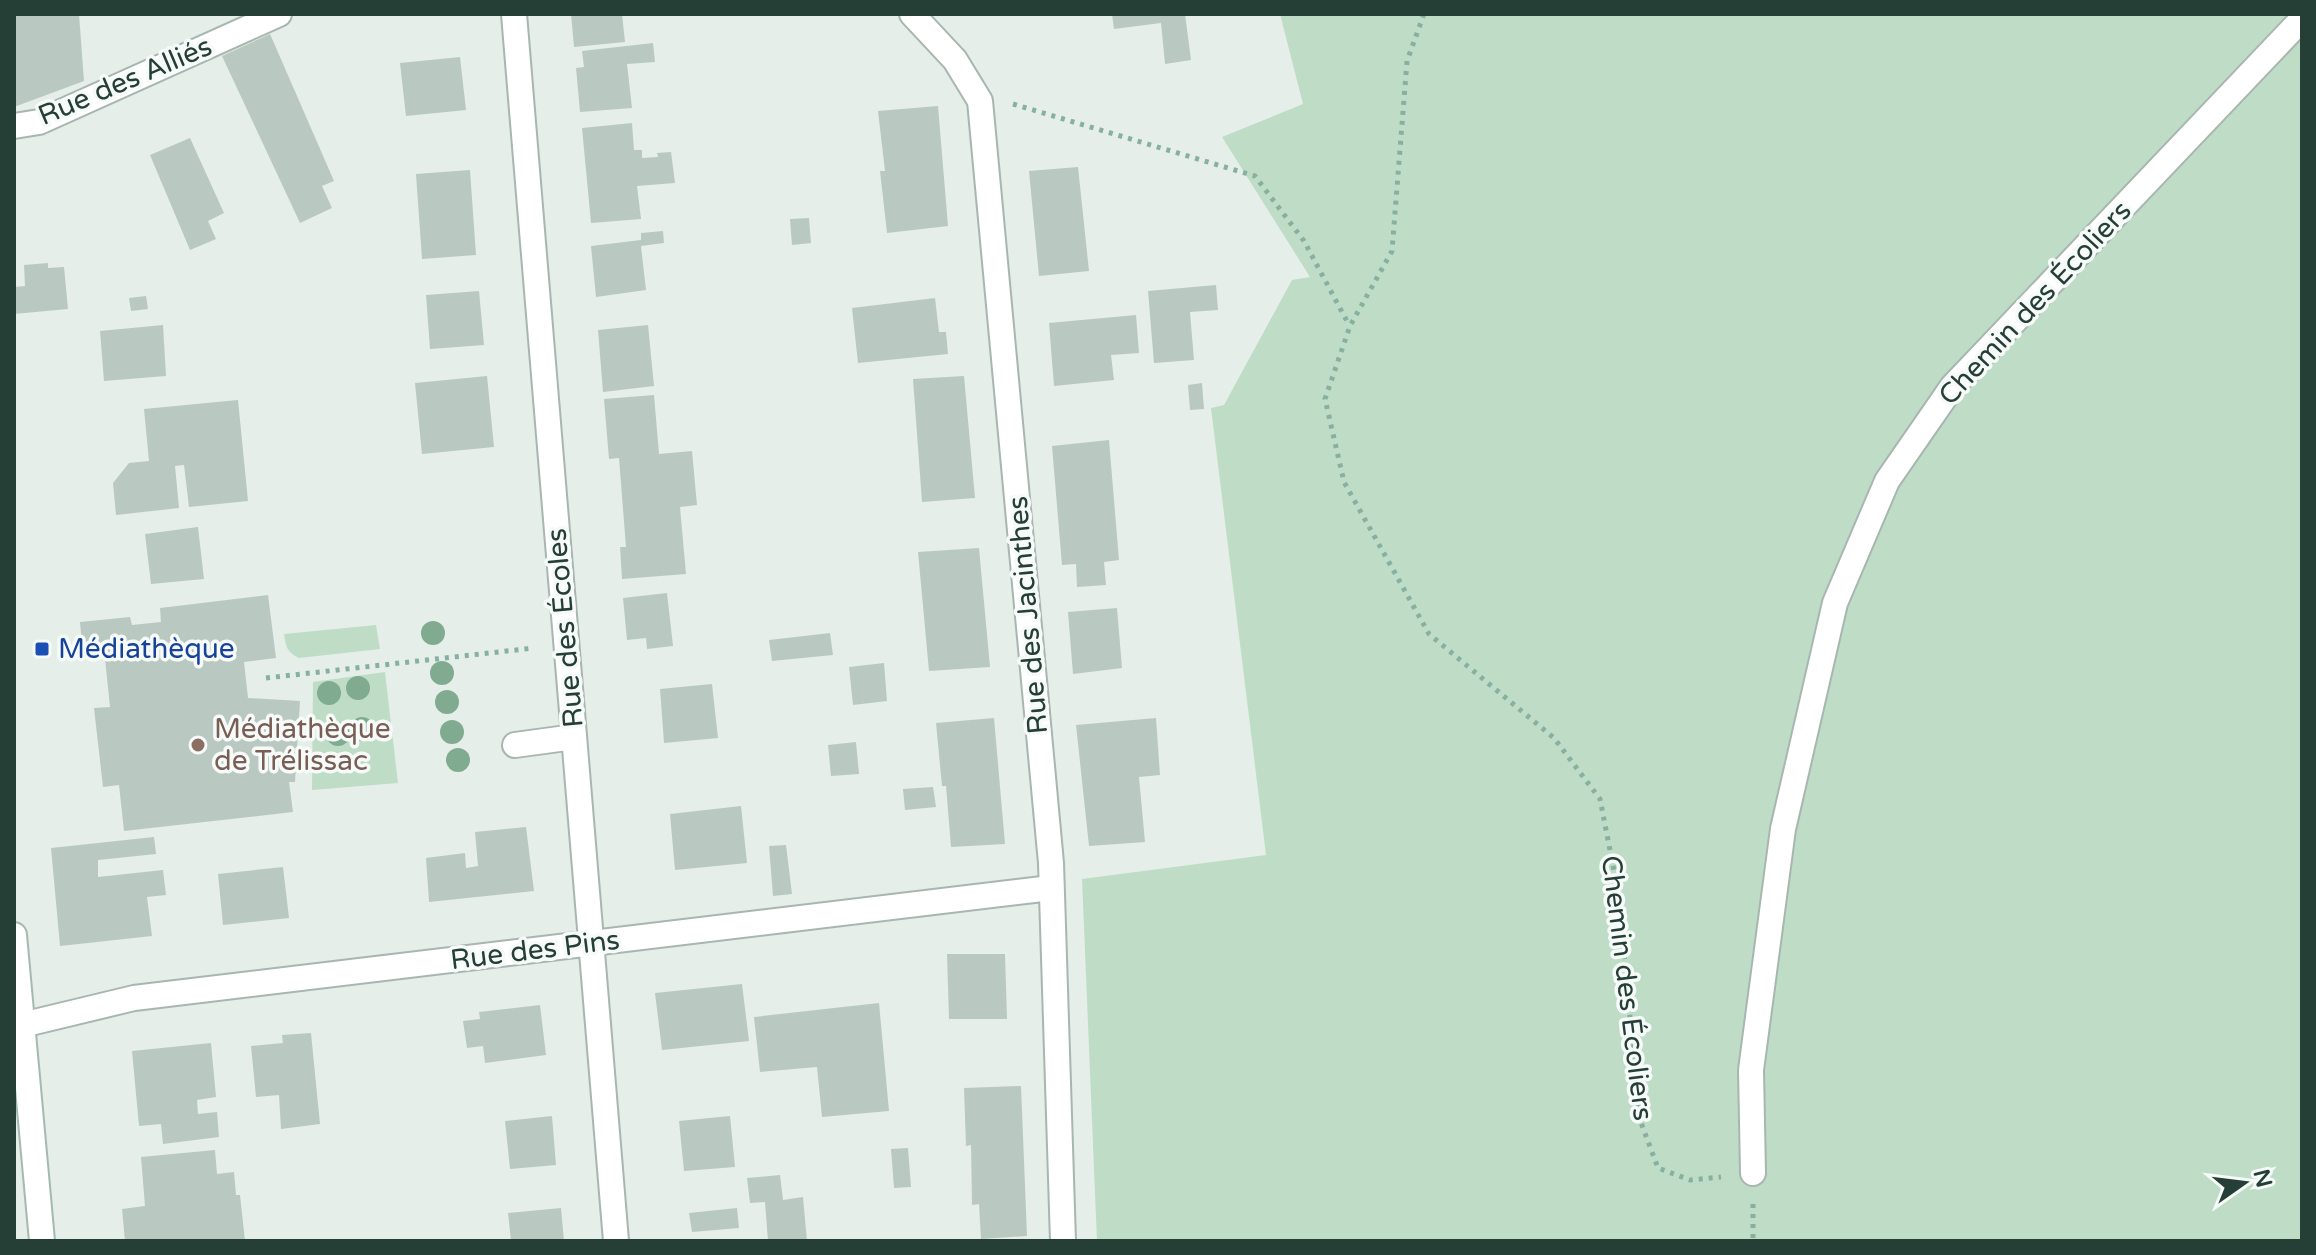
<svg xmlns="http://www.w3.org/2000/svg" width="2316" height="1255" font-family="'Varela Round',sans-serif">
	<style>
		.green { fill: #bfddc6 }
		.building { fill: #bac8c2 }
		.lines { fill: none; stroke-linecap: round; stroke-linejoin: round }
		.service-casing { stroke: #a8b6b0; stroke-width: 28 }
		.minor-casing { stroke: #a8b6b0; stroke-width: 28 }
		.secondary-casing { stroke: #a4b9b0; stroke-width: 28 }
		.path { stroke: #87b0a1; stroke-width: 5; stroke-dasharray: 4 6; stroke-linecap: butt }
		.service { stroke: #fff; stroke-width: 24 }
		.minor { stroke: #fff; stroke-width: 24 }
		.secondary { stroke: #fff; stroke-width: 24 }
		.tree { fill: #81ab90 }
		.transit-dot { fill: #1a4fb4; stroke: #f6faf8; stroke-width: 3 }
		.education-dot { fill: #8d6e63; stroke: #f6faf8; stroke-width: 3 }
		.labels { text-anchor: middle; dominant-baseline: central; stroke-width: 7; stroke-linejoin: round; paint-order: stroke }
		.street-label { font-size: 28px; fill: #253f37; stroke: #f6faf8 }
		.transit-label { font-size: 28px; fill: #164399; stroke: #f6faf8; text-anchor: start }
		.education-label { font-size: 28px; fill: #785e54; stroke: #f6faf8; text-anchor: start }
	</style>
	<rect width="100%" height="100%" fill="#e5eee9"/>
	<path class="green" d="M1280,14H2295L2302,24V1241H1097L1082,879L1266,855L1211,408L1224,405L1292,280L1310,277L1222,137L1303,104Z
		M376,625L380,649L299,658C287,652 286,647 284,634Z
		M385,672L398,783L312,790L313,682Z"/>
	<path class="building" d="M14,14H79L84,81L14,107Z
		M571,14H622L625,42L574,47Z
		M1112,14H1185L1191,60L1165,64L1161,23L1114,29Z
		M270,34L334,181L322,186L332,208L300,223L222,56Z
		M653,43L655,62L627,64L632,108L580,112L576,68L584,67L582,51Z
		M460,57L466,110L406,116L400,63Z
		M938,106L948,226L887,233L880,171H885L878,111Z
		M632,123L634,150H642V158L658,157L657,153L671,152L675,183L637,186L641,219L591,223L582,128Z
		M190,138L224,213L208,221L216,239L190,250L150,155Z
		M1078,167L1089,271L1039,276L1029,171Z
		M470,170L476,255L422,259L416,174Z
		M809,218L811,243L792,245L790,219Z
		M663,231L664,243L641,246L646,290L596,297L591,246L641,240V233Z
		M48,263V268L64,267L68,309L14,314V287L25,286L24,265Z
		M1216,285L1218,310L1190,312L1194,360L1154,363L1148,291Z
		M479,291L484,345L430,349L426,295Z
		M146,296L148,309L131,311L129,298Z
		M935,298L939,332H946L948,354L858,363L852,308Z
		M1136,315L1139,353L1111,355L1114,380L1054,386L1049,323Z
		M163,325L166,376L104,381L100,331Z
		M648,325L654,386L603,392L598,330Z
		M487,376L494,447L422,454L415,383Z
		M964,376L975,498L922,502L913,379Z
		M1202,383L1204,409L1190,410L1188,385Z
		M654,395L659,454L692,451L697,505L680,507L686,574L622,579L620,547H626L619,458L609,459L604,399Z
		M238,400L248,501L189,507L184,465L175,466L179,508L116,515L113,483L129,463L149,461L144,409Z
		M1109,440L1119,560L1104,562L1106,585L1077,587L1076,564L1062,565L1052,446Z
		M198,527L204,579L151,584L145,534Z
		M979,548L990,667L929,671L918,552Z
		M667,593L673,646L647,649L646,638L627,640L623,598Z
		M268,595L276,658L244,662L248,698L300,701L295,782H289L293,812L124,831L119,785L103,787L94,708L110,707L105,659L113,658V654L83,657L80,622L130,617L132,625L161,622L160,608Z
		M1117,608L1122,668L1073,674L1068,612Z
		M830,633L833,655L772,661L769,640Z
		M884,663L887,701L853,705L849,667Z
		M712,684L718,738L664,743L660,689Z
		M994,718L1005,844L951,847L946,786H942L936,723Z
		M1156,718L1160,775L1139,777L1145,842L1089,846L1076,725Z
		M856,742L859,774L831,776L828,745Z
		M933,787L936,807L905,810L903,789Z
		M741,806L747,863L675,870L670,814Z
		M526,827L534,891L429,902L426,858L465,853L466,868L478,866L475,832Z
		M154,837L156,854L98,860V877L163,870L166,895L147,897L152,936L60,946L51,848Z
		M786,845L792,894L773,896L769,846Z
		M283,867L289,918L223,925L218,874Z
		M947,954H1005L1007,1019H949Z
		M742,984L749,1041L662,1050L655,993Z
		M879,1003L889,1111L822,1117L817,1067L760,1072L754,1017Z
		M540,1005L546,1055L485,1063L483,1046L467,1048L463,1021L480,1019L479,1012Z
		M311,1033L320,1124L281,1129L279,1095L256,1097L251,1046L283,1043L282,1035Z
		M211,1043L216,1097L197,1100L198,1114L217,1112L219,1137L163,1144L161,1124L139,1126L132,1051Z
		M1021,1086L1027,1236L981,1239L979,1204L972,1205L971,1145L966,1146L964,1088Z
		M552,1116L556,1165L510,1169L505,1121Z
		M730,1116L735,1167L684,1171L679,1121Z
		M908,1148L911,1187L894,1188L891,1149Z
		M215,1150L217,1174L234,1172L236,1195H240L245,1241H125L122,1209L145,1206L141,1157Z
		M780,1175L783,1200L803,1197L807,1241H768L765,1202L750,1203L747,1178Z
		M561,1208L564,1241H511L508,1213Z
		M737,1208L739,1228L692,1232L689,1213Z"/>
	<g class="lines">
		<g class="service-casing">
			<path id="service" d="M515,745L574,737
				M1753,1173L1751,1070L1783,829L1835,603L1887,481L1952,387L2302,19"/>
		</g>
		<g class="minor-casing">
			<path id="minor" d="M514,14L616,1241
				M912,14L955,60L980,101L1051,863L1063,1241
				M14,126L39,122L279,14
				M22,1025L134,998L1051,888"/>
		</g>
		<g class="secondary-casing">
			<path id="secondary" d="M14,935L42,1241"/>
		</g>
		<path class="path" d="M1424,14L1407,61L1392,251L1350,326L1325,399L1344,482L1429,634L1554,738L1600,799L1618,891L1640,1120L1658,1168L1690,1180L1721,1177
			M1013,104L1255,176L1304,241L1349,325
			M266,678L534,648
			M1753,1204V1241"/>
		<use href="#service" class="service"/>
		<use href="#minor" class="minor"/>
		<use href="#secondary" class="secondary"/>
	</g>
	<g class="tree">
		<circle cx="433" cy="633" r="12"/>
		<circle cx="442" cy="673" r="12"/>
		<circle cx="358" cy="688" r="12"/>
		<circle cx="329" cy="693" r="12"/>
		<circle cx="447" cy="702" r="12"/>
		<circle cx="362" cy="729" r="12"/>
		<circle cx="452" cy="732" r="12"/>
		<circle cx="338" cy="734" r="12"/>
		<circle cx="458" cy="760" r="12"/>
	</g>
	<rect class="transit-dot" x="34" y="641" width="16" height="16" rx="4"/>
	<circle class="education-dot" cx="198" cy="745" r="8"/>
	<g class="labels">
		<g class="street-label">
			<text transform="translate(125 81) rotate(-23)">Rue des Alliés</text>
			<text transform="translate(2035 303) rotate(-47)">Chemin des Écoliers</text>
			<text transform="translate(1028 615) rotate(-95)">Rue des Jacinthes</text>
			<text transform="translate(565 628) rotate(-95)">Rue des Écoles</text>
			<text transform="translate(535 950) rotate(-7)">Rue des Pins</text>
			<text transform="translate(1627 988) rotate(83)">Chemin des Écoliers</text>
		</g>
		<g class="transit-label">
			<text x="58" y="649">Médiathèque</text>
		</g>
		<g class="education-label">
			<text x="214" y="729">Médiathèque<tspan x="214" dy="32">de Trélissac</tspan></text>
		</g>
	</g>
	<rect width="2316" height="1255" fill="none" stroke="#253f37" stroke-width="32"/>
	<g transform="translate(2244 1183) rotate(76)" stroke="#f6faf8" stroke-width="6" paint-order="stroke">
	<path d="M0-6L14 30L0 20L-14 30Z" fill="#253f37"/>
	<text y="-12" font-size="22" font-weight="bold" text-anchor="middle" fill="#253f37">N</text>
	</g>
</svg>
